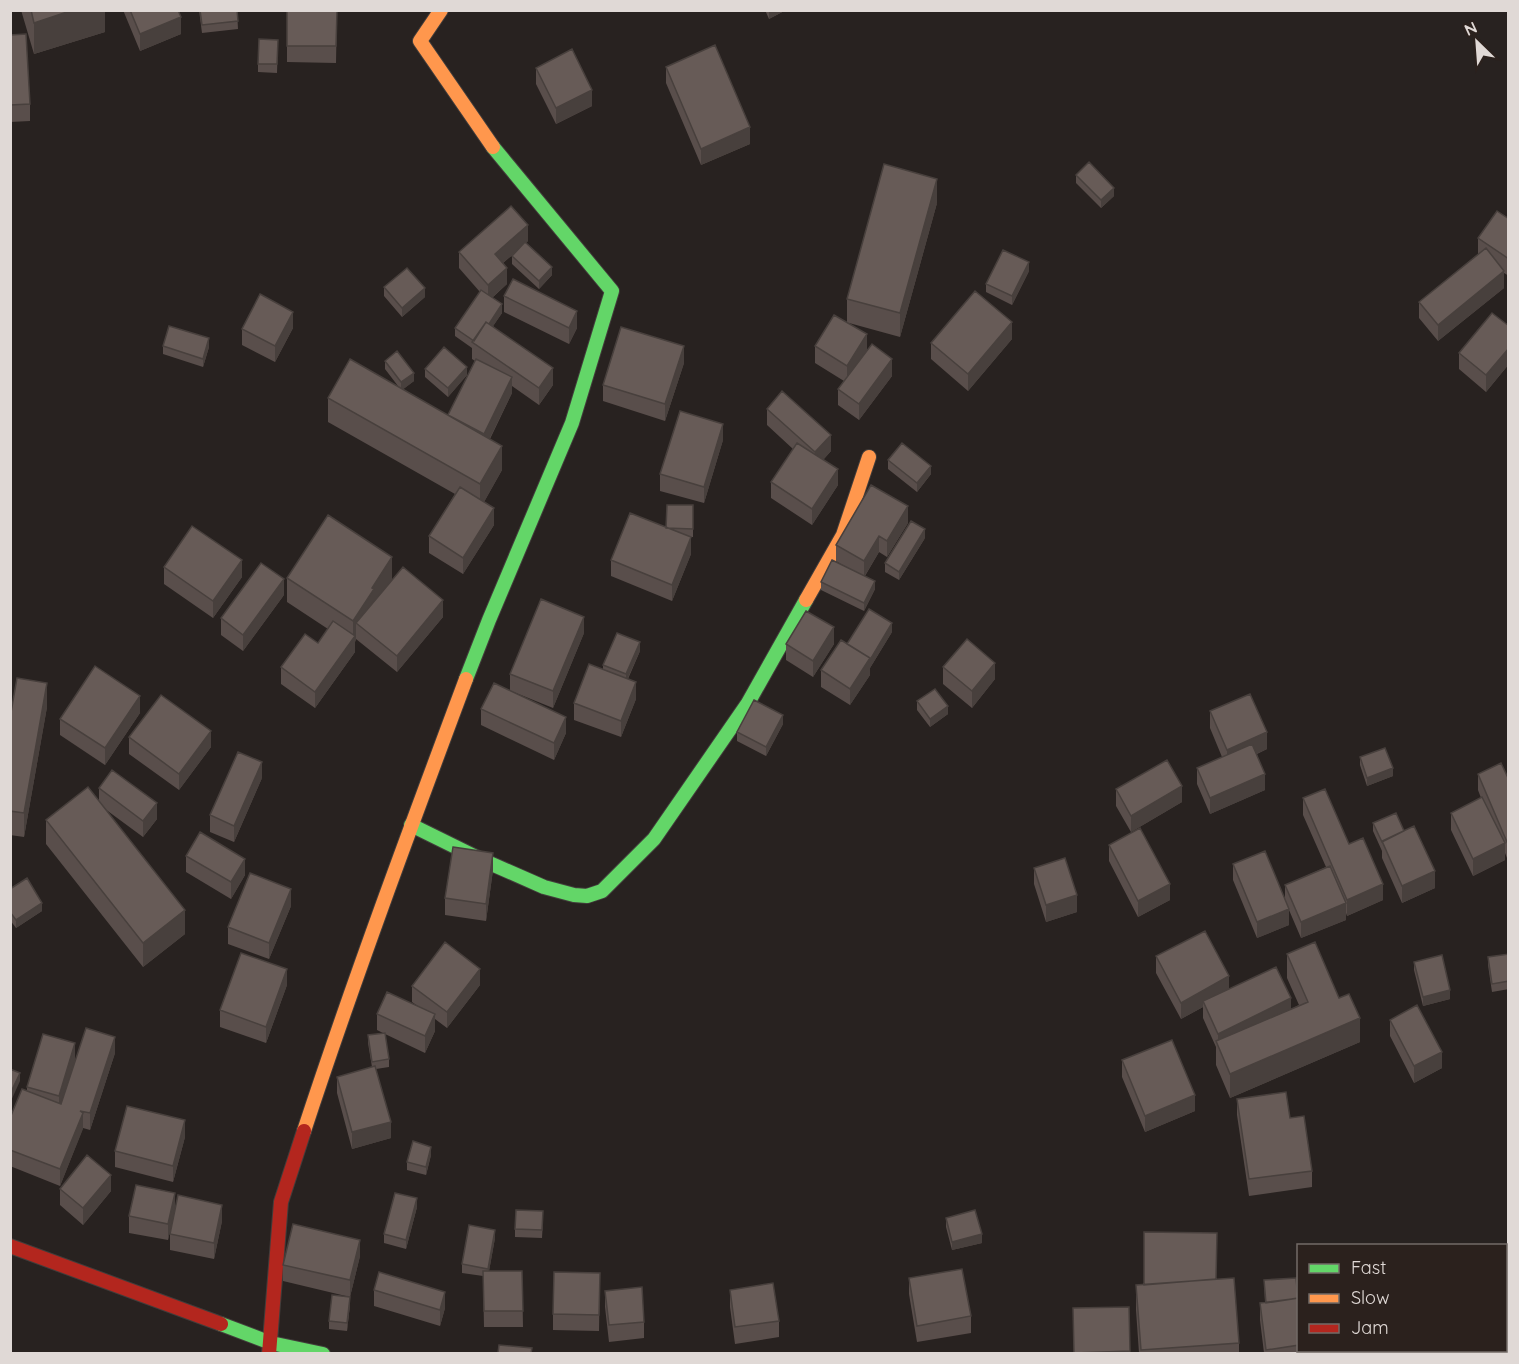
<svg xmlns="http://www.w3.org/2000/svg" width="1519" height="1364" font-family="Quicksand,sans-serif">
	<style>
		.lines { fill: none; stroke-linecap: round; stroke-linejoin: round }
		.fast-casing { stroke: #423d3b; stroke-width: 16 }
		.slow-casing { stroke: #423d3b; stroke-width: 16 }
		.jam-casing { stroke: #423d3b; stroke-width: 16 }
		.fast { stroke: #63d668; stroke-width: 14 }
		.slow { stroke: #ff974d; stroke-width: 14 }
		.jam { stroke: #b3261e; stroke-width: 14 }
		.wall { fill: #594e4b }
		.shaded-wall { fill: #48403d }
		.building { fill: #675b57; stroke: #48403d; stroke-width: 1.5 }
	</style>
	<rect width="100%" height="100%" fill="#282220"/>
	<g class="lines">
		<g class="fast-casing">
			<path id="fast" d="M466,679L489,620L572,423L612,291L493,147
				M411,825L478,858L544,887L574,895L587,896L602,891L654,839L748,703L806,600
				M221,1324L271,1343L323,1354"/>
		</g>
		<g class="slow-casing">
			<path id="slow" d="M441,10L420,41L493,147
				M806,600L843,535L869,457
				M304,1131C354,979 410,829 466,679"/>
		</g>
		<g class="jam-casing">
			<path id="jam" d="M10,1246L221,1324
				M269,1354L281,1202L304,1131"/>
		</g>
		<use href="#fast" class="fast"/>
		<use href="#slow" class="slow"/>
		<use href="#jam" class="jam"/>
	</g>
	<path class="wall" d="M21,10H105V32L34,54Z
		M123,10H178L181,34L140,51Z
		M199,10H237L238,29L202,33Z
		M287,10H337L336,63L287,62Z
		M765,10H786L769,19Z
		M10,35L30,104V121L10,122Z
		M278,40L277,73L258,72V64Z
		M666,67L750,144L701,165L666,83Z
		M536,68L592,106L556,124L536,84Z
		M1076,175L1114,196L1101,208L1076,183Z
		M937,203L900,337L849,323L867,351L892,376L859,420L838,405V389L844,381L815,363V346L847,322V299Z
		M1509,219V276L1504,273V288L1438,341L1419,318V302L1478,254V238Z
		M528,241L526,243L552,275L539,289L512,264V256L516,252L503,263L507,284L492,298L502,313L493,326L553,385L539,405L512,386V393L490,439L502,470L484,502L494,525L463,574L429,553V536L455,494L328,422V398L398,386L385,369V361L414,381L403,389L448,415L475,361L472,359V348L455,336V328L480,292L459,268V252Z
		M1029,271L1012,305L986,292V284Z
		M384,287L425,297L402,317L384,296Z
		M504,296L577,328L569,344L504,312Z
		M1509,326V364L1486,392L1459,369V353Z
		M293,328L275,362L242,345V329Z
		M1012,339L968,391L931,359V343Z
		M163,346L209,347L203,367L163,354Z
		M684,363L665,421L603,401V385Z
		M425,369L467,375L448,397L425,377Z
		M767,409L831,451L823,460L838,485L812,525L771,498V482L793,449L767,425Z
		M723,440L704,503L660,491V474Z
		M888,460L931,474L917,492L888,469Z
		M693,505V537H691V554L672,601L611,576V560L666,527Z
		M908,523L887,557L879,552L865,576L875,589L864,611L821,590V582L847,568L836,561V545Z
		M925,538L899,580L885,572V563Z
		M164,567L242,577L213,618L164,584Z
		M287,578L392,579L443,617L397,672L356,639L355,642V652L315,708L281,684V667L318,643L328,629L287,602Z
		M284,595L243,651L221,635V618Z
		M892,632L870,668V675L850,705L821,687V670L847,644Z
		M584,633L553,708L511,691L566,733L554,760L481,725V709L510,690V674Z
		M786,644H834L813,677L786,660Z
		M640,651L628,679L636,699L621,737L574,720V703L603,670V665Z
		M943,667L995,679L972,708L943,684Z
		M917,701L948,714L930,727L917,710Z
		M47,707L24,837L10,835V718Z
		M1210,711L1267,749L1257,754L1265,790L1210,814L1197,784V768L1222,757L1210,728Z
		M140,713L105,765L60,735V719Z
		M783,724L766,756L737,741V732Z
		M129,737L211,747L179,790L129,754Z
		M1360,757L1393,776L1367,786L1360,765Z
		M1478,774L1509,780L1507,858L1505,853V860L1473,876L1451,830V813L1481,798L1478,790Z
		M262,778L234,842L210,832V815Z
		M99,788L157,819L143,837L105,809L185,934L143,967L46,844V820L99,801Z
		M1116,789L1182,802L1131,832L1116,806Z
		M1303,798L1349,844L1383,900L1347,916L1346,913V920L1301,938L1289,910V925L1257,938L1233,880V864L1285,900V885L1326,867L1303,815Z
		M1373,823L1404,831L1435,888L1402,903L1382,858V851L1373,831Z
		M1109,845L1170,900L1138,917L1109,861Z
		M186,856L245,875L231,899L186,872Z
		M1034,868L1077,912L1046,922L1034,884Z
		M493,870L486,921L445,915V898Z
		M10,889L42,911L16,928L10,920Z
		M291,906L269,959L228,944V927Z
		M1287,954L1339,998L1360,1042L1230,1098L1216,1065V1047L1203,1018V1007L1181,1019L1156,973V956L1229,989L1291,1009L1299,1005L1287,978Z
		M1509,954V989L1492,992L1488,965V957Z
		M1414,962L1450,999L1423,1006L1414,970Z
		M287,985L266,1043L220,1027V1010Z
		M480,985L447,1028L435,1019V1031L425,1053L385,1034L389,1059V1067L376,1069L391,1138L352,1149L337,1093V1077L372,1067L368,1043V1035L383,1033L377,1030V1014L419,1007L412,1002V986Z
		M1390,1020L1442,1068L1414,1083L1390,1036Z
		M115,1053L90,1130L83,1128L60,1186L10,1166V1118L27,1090V1087L75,1060Z
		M1122,1060L1195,1111L1145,1132L1122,1077Z
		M1237,1099L1290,1118L1312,1171V1187L1249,1196L1237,1115Z
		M185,1137L173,1182L115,1167V1151Z
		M431,1155L426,1175L407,1170V1162Z
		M60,1189L111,1191L83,1225L60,1205Z
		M417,1207L406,1249L384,1243V1234Z
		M175,1209L168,1240L129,1233V1216Z
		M946,1218L982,1243L952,1250L946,1227Z
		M543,1220L542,1238L515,1237V1229Z
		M222,1221L214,1259L170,1250V1234Z
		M495,1238L489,1271H522L523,1327H484L483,1276L462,1273V1264Z
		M360,1256L350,1297L283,1281V1265Z
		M600,1273L599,1331L553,1330V1314Z
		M909,1278L971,1316V1333L917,1342L909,1294Z
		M1216,1279L1239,1343V1353H1139L1136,1310V1285Z
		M1264,1280L1299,1298V1350H1305V1353H1264L1260,1320V1303H1265Z
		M374,1290L445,1308L440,1326L374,1306Z
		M730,1290L779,1321V1337L735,1344L730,1307Z
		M605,1291L644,1322V1338L609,1342L605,1307Z
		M350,1305L347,1331L329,1329V1321Z
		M1129,1307L1130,1353H1074L1073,1308Z"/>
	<path class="shaded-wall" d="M73,10H105V32L34,54V23Z
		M769,10H786L769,19Z
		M181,17V34L140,51V34Z
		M592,90V106L556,124V108Z
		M750,127V144L701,165V149Z
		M937,179V203L900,337V313Z
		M1114,188V196L1101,208V200Z
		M528,225V241L495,270V254Z
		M1029,262V271L1012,305V296Z
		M552,267V275L539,289V281Z
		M507,268V284L488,301V285Z
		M1504,271V288L1438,341V325Z
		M425,288V297L402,317V308Z
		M502,304V313L479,347L476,342Z
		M577,311V328L569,344V328Z
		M293,312V328L275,362V346Z
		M1012,322V339L968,391V374Z
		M867,334V351L847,382V366Z
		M209,338V347L203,367V359Z
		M684,346V363L665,421V404Z
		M1509,348V364L1486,392V375Z
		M892,359V376L859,420V404Z
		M467,367V375L448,397V388Z
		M553,368V385L539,405V388Z
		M414,373V381L401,391V382Z
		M512,377V393L484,450V434Z
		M723,424V440L704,503V487Z
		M831,435V451L815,469V452Z
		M502,446V470L480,509V484Z
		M931,466V474L917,492V483Z
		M838,469V485L812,525V509Z
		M908,506V523L887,557V541Z
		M494,508V525L463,574V558Z
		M925,529V538L899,580V572Z
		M879,536V552L864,577V561Z
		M691,537V554L672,601V585Z
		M392,557V581L356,623V639L355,642V652L315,708V692L353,639V621L372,588Z
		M242,560V577L213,618V601Z
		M284,579V595L243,651V635Z
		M875,581V589L864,611V603Z
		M443,600V617L397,672V656Z
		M584,617V633L553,708V691Z
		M892,623V632L870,668V675L850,705V689Z
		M834,627V644L813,677V661Z
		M640,642V651L626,682V674Z
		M995,663V679L972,708V691Z
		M636,682V699L621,737V721Z
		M47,683V707L24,837V813Z
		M140,696V713L105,765V748Z
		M948,706V714L930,727V719Z
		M783,715V724L766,756V747Z
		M566,717V733L554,760V743Z
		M211,731V747L179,790V774Z
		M1267,732V749L1227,767V750Z
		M262,762V778L234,842V826Z
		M1393,768V776L1367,786V778Z
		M1265,774V790L1210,814V798Z
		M1182,786V802L1131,832V816Z
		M157,803V819L143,837V821Z
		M1509,841V858H1507V842Z
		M1505,843V860L1473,876V859Z
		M493,853V870L486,921V904Z
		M245,859V875L231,899V882Z
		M1435,871V888L1402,903V886Z
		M1170,884V900L1138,917V901Z
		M1383,884V900L1347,916V900Z
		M291,889V906L269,959V943Z
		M1077,895V912L1046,922V905Z
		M42,903V911L16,928V920Z
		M1346,903V920L1301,938V922Z
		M1289,909V925L1257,938V922Z
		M185,910V934L143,967V943Z
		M287,969V985L266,1043V1027Z
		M480,969V985L447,1028V1012Z
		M1229,976V993L1203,1001V1007L1181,1019V1003Z
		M1450,990V999L1423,1006V997Z
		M1291,998V1015L1218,1045V1034Z
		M435,1014V1031L425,1053V1036Z
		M1360,1018V1042L1230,1098V1074Z
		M115,1037V1053L90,1130V1113Z
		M75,1043V1060L59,1112V1096Z
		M1442,1052V1068L1414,1083V1066Z
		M20,1073V1081L10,1103V1094Z
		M1195,1095V1111L1145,1132V1116Z
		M83,1113V1129L60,1186V1169Z
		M185,1120V1137L173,1182V1166Z
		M391,1122V1138L352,1149V1132Z
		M431,1147V1155L426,1175V1167Z
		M111,1175V1191L83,1225V1208Z
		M175,1193V1209L168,1240V1224Z
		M417,1198V1207L406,1249V1240Z
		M222,1205V1221L214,1259V1243Z
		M495,1230V1238L488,1277V1269Z
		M982,1234V1243L952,1250V1242Z
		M360,1240V1256L350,1297V1280Z
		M445,1292V1308L440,1326V1310Z
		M350,1297V1305L347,1331V1323Z"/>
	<path class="building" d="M31,10H73L34,23Z
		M130,10H178L181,17L140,34Z
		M200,10H237L238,21L202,25Z
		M287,10H337L336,46H287Z
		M26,34L30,104L10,105V35Z
		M259,39L278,40L277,64H258Z
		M715,45L750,127L701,149L666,67Z
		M572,49L592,90L556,108L536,68Z
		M1089,162L1114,188L1101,200L1076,175Z
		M884,164L937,179L900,313L847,299Z
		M511,206L528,225L495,254L507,268L488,285L459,252Z
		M1497,211L1509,219V259L1478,238Z
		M525,242L552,267L539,281L512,256Z
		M1486,248L1504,271L1438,325L1419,302Z
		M1003,250L1029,262L1012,296L986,284Z
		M407,268L425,288L402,308L384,287Z
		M513,279L577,311L569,328L504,296Z
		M481,290L502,304L489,324L486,322L474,341L455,328Z
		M975,291L1012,322L968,374L931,343Z
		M260,294L293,312L275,346L242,329Z
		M1492,313L1509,326V348L1486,375L1459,353Z
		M834,315L867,334L847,366L815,346Z
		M486,322L553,368L539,388L472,342Z
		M169,326L209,338L203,359L163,346Z
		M621,327L684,346L665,404L603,385Z
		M872,344L892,359L859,404L838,389Z
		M444,347L467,367L448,388L425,369Z
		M397,351L414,373L401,382L385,361Z
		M350,359L502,446L480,484L328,398Z
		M476,359L512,377L484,434L448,415Z
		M782,391L831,435L815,452L767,409Z
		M680,411L723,424L704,487L660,474Z
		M797,443L838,469L812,509L771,482Z
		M902,443L931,466L917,483L888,460Z
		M871,485L908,506L887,541L879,536L864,561L836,545Z
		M460,487L494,508L463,558L429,536Z
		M667,505H693V529L666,528Z
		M630,513L691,537L672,585L611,560Z
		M328,515L392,557L372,588L374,589L353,621L287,578Z
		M911,521L925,529L899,572L885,563Z
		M192,526L242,560L213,601L164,567Z
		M832,560L875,581L864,603L821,582Z
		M261,563L284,579L243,635L221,618Z
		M403,567L443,600L397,656L356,623Z
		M541,599L584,617L553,691L510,674Z
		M869,609L892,623L870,660V658L847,644Z
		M806,611L834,627L813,661L786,644Z
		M333,621L355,636L315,692L281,667L305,634L318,643Z
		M617,633L640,642L626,674L603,665Z
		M967,639L995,663L972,691L943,667Z
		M841,640L870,658L850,689L821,670Z
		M589,664L636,682L621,721L574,703Z
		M95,666L140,696L105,748L60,719Z
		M17,678L47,683L24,813L10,811V718Z
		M494,683L566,717L554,743L481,709Z
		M935,689L948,706L930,719L917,701Z
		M1250,694L1267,732L1227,750L1210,711Z
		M161,695L211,731L179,774L129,737Z
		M754,700L783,715L766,747L737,732Z
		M1252,744L1265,774L1210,798L1197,768Z
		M1385,748L1393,768L1367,778L1360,757Z
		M238,752L262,762L234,826L210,815Z
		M1167,760L1182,786L1131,816L1116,789Z
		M1501,763L1509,780V841L1507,842L1478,774Z
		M112,770L157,803L143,821L99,788Z
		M88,787L185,910L143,943L46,820Z
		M1325,789L1349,844L1363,838L1383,884L1347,900L1303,798Z
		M1482,797L1505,843L1473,859L1451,813Z
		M1396,813L1404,831L1382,842L1373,823Z
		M1414,826L1435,871L1402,886L1382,841Z
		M1140,828L1170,884L1138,901L1109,845Z
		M200,832L245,859L231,882L186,856Z
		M453,847L493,853L486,904L445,898Z
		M1265,851L1289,909L1257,922L1233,864Z
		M1065,858L1077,895L1046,905L1034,868Z
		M1330,866L1346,903L1301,922L1285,885Z
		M250,873L291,889L269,943L228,927Z
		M27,878L42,903L16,920L10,912V889Z
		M1205,931L1229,976L1181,1003L1156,956Z
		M445,942L480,969L447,1012L412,986Z
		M1315,942L1339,998L1349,994L1360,1018L1230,1074L1216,1041L1308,1002L1287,954Z
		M241,953L287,969L266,1027L220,1010Z
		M1509,954V981L1492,984L1488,957Z
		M1442,955L1450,990L1423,997L1414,962Z
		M1276,967L1291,998L1218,1034L1203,1001Z
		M387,992L435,1014L425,1036L377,1014Z
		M1417,1005L1442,1052L1414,1066L1390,1020Z
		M86,1028L115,1037L90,1113L80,1111L83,1113L60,1169L10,1150V1118L22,1089L61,1104Z
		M385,1033L389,1059L372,1062L368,1035Z
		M43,1034L75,1043L59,1096L27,1087Z
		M1172,1040L1195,1095L1145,1116L1122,1060Z
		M375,1066L391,1122L352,1132L337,1077Z
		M10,1069L20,1073L10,1094Z
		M1286,1092L1290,1118L1304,1116L1312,1171L1249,1179L1237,1099Z
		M127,1106L185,1120L173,1166L115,1151Z
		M413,1141L431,1147L426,1167L407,1162Z
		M87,1155L111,1175L83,1208L60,1189Z
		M136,1185L175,1193L168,1224L129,1216Z
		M395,1193L417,1198L406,1240L384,1234Z
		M178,1195L222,1205L214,1243L170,1234Z
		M516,1210L543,1211L542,1230L515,1229Z
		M975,1210L982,1234L952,1242L946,1218Z
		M293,1224L360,1240L350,1280L283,1265Z
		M469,1225L495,1230L488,1269L462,1264Z
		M1144,1232L1217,1233L1216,1279L1144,1285Z
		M962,1269L971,1316L917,1326L909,1278Z
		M483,1271H522L523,1311H484Z
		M379,1272L445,1292L440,1310L374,1290Z
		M554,1272L600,1273L599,1315L553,1314Z
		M1234,1278L1239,1343L1141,1350L1136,1285Z
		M1296,1278L1298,1298L1266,1303L1264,1280Z
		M773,1283L779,1321L735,1327L730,1290Z
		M642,1287L644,1322L609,1325L605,1291Z
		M332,1295L350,1297L347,1323L329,1321Z
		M1299,1298V1345L1266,1350L1260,1303Z
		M1129,1307L1130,1351L1074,1353L1073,1308Z
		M499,1345L532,1348L531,1353H498Z
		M1377,1350H1400V1352L1390,1353H1378Z"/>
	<rect width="1519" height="1364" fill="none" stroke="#e0d9d6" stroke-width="24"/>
	<rect x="1297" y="1244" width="210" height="108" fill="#2b211d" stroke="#736b67" stroke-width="1.5"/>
	<rect x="1309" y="1264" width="30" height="9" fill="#63d668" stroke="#736b67" stroke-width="1.5"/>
	<text x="1351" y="1274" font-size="18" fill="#e0d9d6">Fast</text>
	<rect x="1309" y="1294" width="30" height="9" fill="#ff974d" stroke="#736b67" stroke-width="1.5"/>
	<text x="1351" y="1304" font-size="18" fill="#e0d9d6">Slow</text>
	<rect x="1309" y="1324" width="30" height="9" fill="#b3261e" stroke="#736b67" stroke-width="1.5"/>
	<text x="1351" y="1334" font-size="18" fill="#e0d9d6">Jam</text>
	<g transform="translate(1477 42) rotate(335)" stroke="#2b211d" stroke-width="4.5" paint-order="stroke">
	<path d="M0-4.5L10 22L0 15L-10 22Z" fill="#e0d9d6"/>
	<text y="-9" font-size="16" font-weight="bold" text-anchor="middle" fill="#e0d9d6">N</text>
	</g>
</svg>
